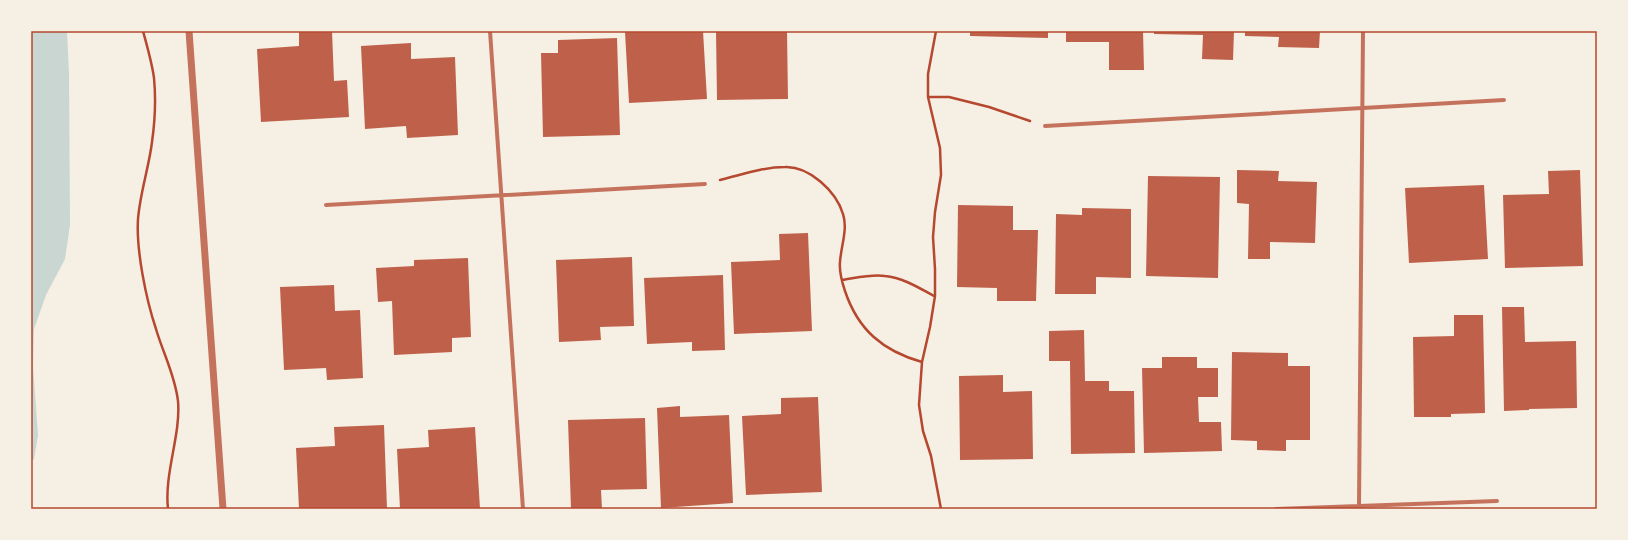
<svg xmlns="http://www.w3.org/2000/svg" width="1628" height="540" font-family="Ubuntu,sans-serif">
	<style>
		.water { fill: #c9d6d2 }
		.building { fill: #bf614a }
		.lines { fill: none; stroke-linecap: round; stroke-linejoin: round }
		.path { stroke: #b5482f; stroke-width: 2.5 }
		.minor { stroke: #c5725c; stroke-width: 4 }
		.tertiary { stroke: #c5725c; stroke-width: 7 }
		.neatline { fill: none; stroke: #b5482f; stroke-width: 1.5 }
	</style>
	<rect width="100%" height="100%" fill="#f6efe4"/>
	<path class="water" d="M31,31H67L69,74L70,225L65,259L46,295L34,329L33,366L38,435L34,459L31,462Z"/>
	<path class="building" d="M299,31H332L334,81L347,80L349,117L261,122L257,49L299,46Z
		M639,31H703L707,99L629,103L625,32Z
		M716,31H787L788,99L717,100Z
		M970,31H1048V38L970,36Z
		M1066,31H1143L1144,70H1109V42H1066Z
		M1154,31H1234L1233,60L1202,59L1203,35L1154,34Z
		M1245,31H1320L1319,48L1278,47L1279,37L1245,36Z
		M617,38L620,135L543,137L541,53H558V40Z
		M411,43V59L455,57L458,135L407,138L406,126L365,129L361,46Z
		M1237,170L1279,171L1278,181L1317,182L1315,243L1270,242V259H1248L1249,204L1237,203Z
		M1580,170L1583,266L1505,268L1503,195L1549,194L1548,171Z
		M1148,176L1220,177L1218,278L1146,276Z
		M1484,185L1488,259L1409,263L1405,188Z
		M958,205L1013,206V230H1038L1036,301H997V288L957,287Z
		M1082,208L1131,209V278L1096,277V294H1055L1056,214L1082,215Z
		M808,233L812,331L734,334L731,262L780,260L779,234Z
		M632,257L634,326L600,327L601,340L559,342L556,260Z
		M468,258L471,337L452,338V352L394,355L392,301L378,302L376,268L414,266V260Z
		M723,275L725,350L692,351V342L647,344L644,278Z
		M334,285L335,311L360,310L363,378L327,380L326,368L284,370L280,287Z
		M1502,307H1524L1525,342L1576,341L1577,408L1529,409V410L1504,411Z
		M1454,315H1483L1485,413L1451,414V417H1414L1413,337L1454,336Z
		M1084,330L1085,381H1109V391H1134L1135,453L1071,454L1070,361H1049V331Z
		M1232,352L1288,353V366H1310V440H1286V451L1257,450V441L1231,440Z
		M1162,357H1197V368H1218V397H1198L1199,422H1221L1222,451L1144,453L1142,368H1162Z
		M1003,375V392L1032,391L1033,459L960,460L959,376Z
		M818,397L822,492L746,495L742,416L781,414V398Z
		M680,406V417L729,415L733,503L661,508L657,408Z
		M645,418L647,489L601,490L602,509H571L568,420Z
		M384,425L387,509H299L296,448L335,446L334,427Z
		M475,427L480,509H400L397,449L429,447L428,430Z"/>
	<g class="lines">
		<path class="path" d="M143,31C147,46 152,63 154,78C156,99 155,121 152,142C149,167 140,193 138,219C136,250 146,299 156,329C163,353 175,375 178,401C181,435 164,473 168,509
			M936,31L928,74V97L940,148L941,175L935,212L933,237L935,269V296L930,327L922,362L919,405L923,431L931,456L941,509
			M928,97H949L989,107L1030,121
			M720,180C741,175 763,167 785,167C809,166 836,191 843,214C848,229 841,246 840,262C839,272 842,282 845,291C858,330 883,351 922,362
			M842,280C856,278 871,274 885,276C904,278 919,288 934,296"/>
		<path class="minor" d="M490,31L523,509
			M1045,126L1504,100
			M326,205L705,184
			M1359,506L1363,31
			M1276,509L1497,501"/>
		<path class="tertiary" d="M189,31L223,509"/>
	</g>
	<rect width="1628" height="540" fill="none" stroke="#f6efe4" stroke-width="64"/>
	<rect x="32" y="32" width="1564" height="476" class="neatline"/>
</svg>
